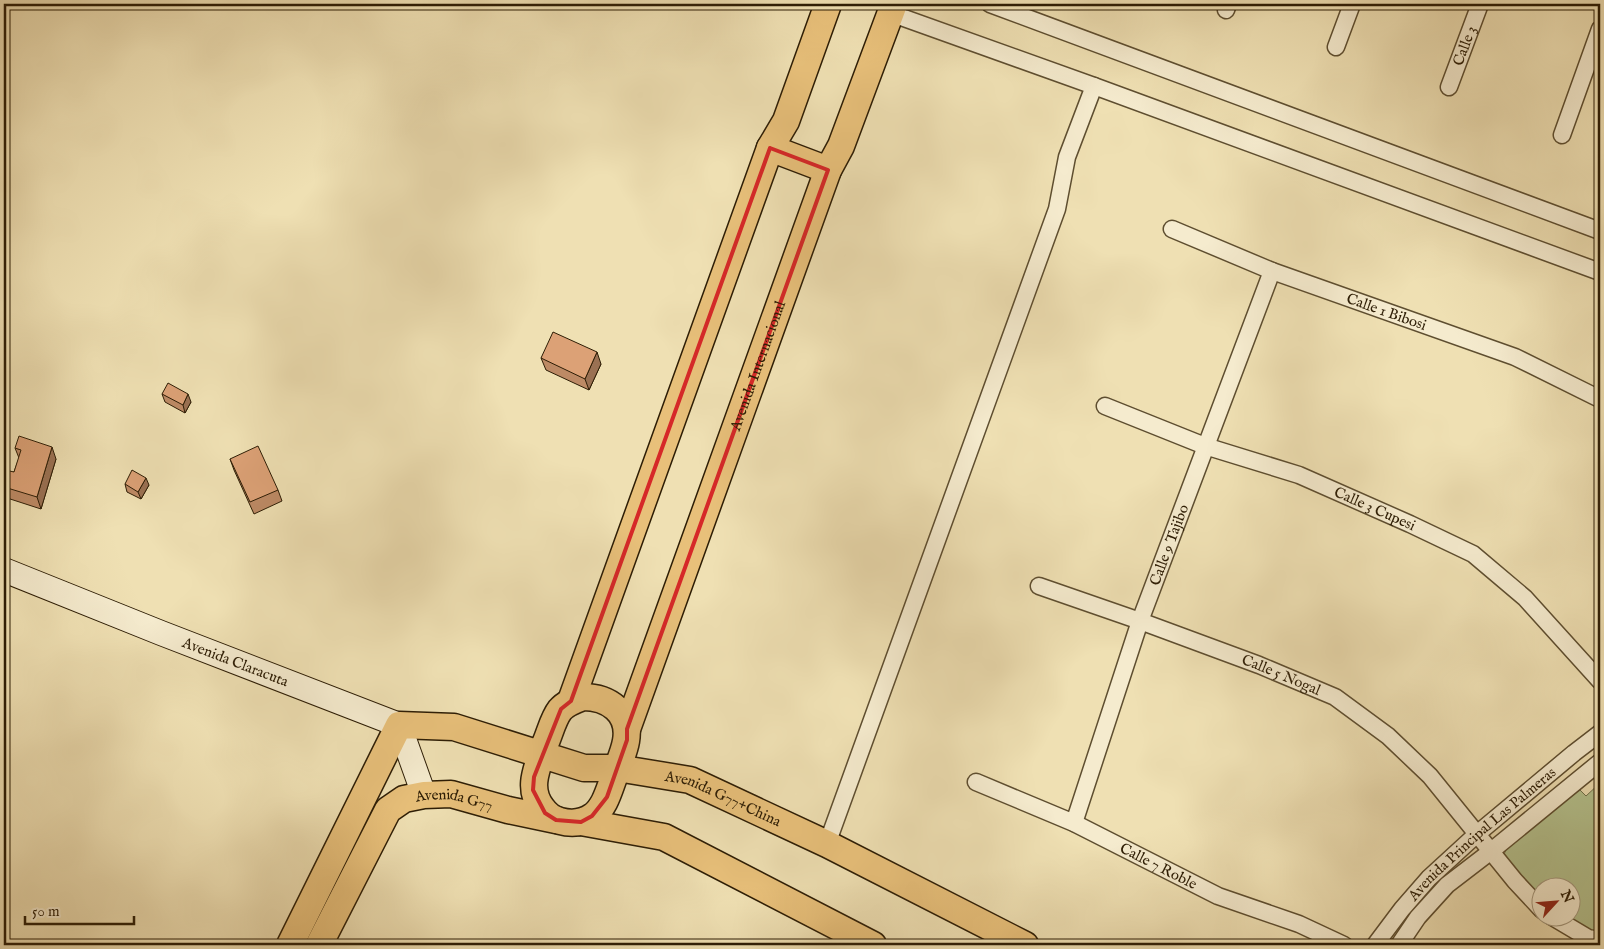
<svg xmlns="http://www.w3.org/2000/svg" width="1604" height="949" font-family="'IM FELL English',serif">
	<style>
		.green { fill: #b5c38f; stroke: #71704a }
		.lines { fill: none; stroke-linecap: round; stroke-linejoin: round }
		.street-casing { stroke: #5e4e30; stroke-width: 19 }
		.secondary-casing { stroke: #2d1d05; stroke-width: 26 }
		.primary-casing { stroke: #2d1d05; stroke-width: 29 }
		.street { stroke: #f5ebce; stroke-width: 16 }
		.secondary { stroke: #f5ebce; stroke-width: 24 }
		.primary { stroke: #e8c07a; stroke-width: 26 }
		.wall { fill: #bd8a65; stroke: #2d1d05 }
		.shaded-wall { fill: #9a7153; stroke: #2d1d05 }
		.building { fill: #dca176; stroke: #2d1d05 }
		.marked { fill: none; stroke: #d62828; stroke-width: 4; stroke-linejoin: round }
		.labels { text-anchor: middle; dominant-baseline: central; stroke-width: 4.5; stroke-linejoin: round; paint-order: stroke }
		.street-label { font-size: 15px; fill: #2d1d05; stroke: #f5ebce }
	</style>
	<rect width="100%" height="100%" fill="#efe0b3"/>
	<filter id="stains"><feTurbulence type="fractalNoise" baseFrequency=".004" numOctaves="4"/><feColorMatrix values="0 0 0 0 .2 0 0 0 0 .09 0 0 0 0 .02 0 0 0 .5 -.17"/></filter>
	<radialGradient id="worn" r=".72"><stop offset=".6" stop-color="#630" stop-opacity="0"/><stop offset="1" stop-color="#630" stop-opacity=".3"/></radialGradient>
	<path class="green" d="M1600,783V933L1590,931L1566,917L1572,916V886H1542L1541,901L1503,857L1507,847L1578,788L1586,796Z"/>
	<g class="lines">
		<g class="street-casing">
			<g id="street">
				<path d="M990,4L1600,231"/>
				<path d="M1226,10L1228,4"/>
				<path d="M890,13L1094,86L1600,272"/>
				<path d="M1336,47L1352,4"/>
				<path id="s1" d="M1449,87L1480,4"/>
				<path d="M1562,135L1600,29"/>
				<path id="s2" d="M1172,229L1272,271L1515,357L1600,399"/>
				<path id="s3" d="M1105,406L1205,446L1299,475L1410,524L1473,554L1525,598L1600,681"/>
				<path id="s4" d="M1039,586L1140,621L1259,665L1335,697L1388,736L1430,776L1515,881L1542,910"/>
				<path id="s5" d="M976,782L1074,823L1218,896L1299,924L1344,945"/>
				<path id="s6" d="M1074,823L1140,621L1272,271"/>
				<path d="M827,844L1057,209L1067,157L1094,86"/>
				<path d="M1551,916L1588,938L1600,940"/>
				<path id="s7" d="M1375,945L1402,909L1429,878L1477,834L1574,753L1600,733"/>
				<path d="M1399,945L1418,917L1447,885L1490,852L1600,762"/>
			</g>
		</g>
		<g class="secondary-casing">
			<g id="secondary">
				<path id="s8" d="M4,570L161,633L399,725L424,795"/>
			</g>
		</g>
		<g class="primary-casing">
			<g id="primary">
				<path d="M770,148L828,170"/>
				<path d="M583,697C608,697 631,712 626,741C624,753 618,765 614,777C609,790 605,807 593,816C583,823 571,824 560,821C553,819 546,814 542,808C526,788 538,766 545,744C550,733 553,719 560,710C566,703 575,700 583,697Z"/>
				<path d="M571,701L770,148L786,121L828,4"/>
				<path id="s9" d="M627,729L828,170L841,146L894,4"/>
				<path d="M581,822L664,837L873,945"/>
				<path id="s10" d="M290,945L399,725L454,727L584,768H617L690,780L827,844L1025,945"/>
				<path id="s11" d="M319,945L388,810L404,799L424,795L451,794L508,810L556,820"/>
			</g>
		</g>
		<use href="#street" class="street"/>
		<use href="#secondary" class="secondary"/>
		<use href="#primary" class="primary"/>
	</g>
	<path class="wall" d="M541,358L601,364L589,390L546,370Z
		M162,394L191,402L185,413L165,402Z
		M15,448L56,459L41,509L4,497V474L14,472L19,458Z
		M230,459L278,490L282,501L254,514L234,470Z
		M125,484L149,485L141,499L127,492Z"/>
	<path class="shaded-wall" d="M597,352L601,364L589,390L585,379Z
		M188,394L191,402L185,413L183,405Z
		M52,447L56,459L41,509L37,497Z
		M146,478L149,485L141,499L138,492Z"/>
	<path class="building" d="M553,332L597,352L585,379L541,358Z
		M168,383L188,394L183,405L162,394Z
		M19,436L52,447L37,497L4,487V474L5,470L14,472L21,450L15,448Z
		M258,446L278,490L250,502L230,459Z
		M132,470L146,478L138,492L125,484Z"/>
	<path class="marked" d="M770,148L828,170L627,729V740L607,797L592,816L581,822L556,820L545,813L533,790L534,777L561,709L571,701Z"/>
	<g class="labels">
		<g class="street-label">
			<text stroke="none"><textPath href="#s1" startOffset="44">Calle 3</textPath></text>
			<text stroke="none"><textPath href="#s2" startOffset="230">Calle 1 Bibosi</textPath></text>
			<text stroke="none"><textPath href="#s9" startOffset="386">Avenida Internacional</textPath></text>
			<text stroke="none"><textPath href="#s3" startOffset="289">Calle 3 Cupesi</textPath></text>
			<text stroke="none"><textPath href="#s6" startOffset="294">Calle 9 Tajibo</textPath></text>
			<text stroke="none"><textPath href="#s8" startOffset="249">Avenida Claracuta</textPath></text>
			<text stroke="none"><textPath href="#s4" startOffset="258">Calle 5 Nogal</textPath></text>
			<text stroke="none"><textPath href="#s10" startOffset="581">Avenida G77+China</textPath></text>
			<text stroke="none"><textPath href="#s11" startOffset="222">Avenida G77</textPath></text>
			<text stroke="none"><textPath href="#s7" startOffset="155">Avenida Principal Las Palmeras</textPath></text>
			<text stroke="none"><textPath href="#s5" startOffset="201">Calle 7 Roble</textPath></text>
		</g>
	</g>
	<rect width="1604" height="949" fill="none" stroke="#efe0b3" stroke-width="20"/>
	<rect x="5" y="5" width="1594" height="939" fill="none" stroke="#2d1d05" stroke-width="2.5"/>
	<rect x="10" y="10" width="1584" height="929" fill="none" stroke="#2d1d05"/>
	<g transform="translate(1556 902) rotate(64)"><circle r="24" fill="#f5ebce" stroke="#a5997e"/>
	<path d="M0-4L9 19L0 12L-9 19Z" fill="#8f2418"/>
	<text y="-8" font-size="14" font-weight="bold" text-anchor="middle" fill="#2d1d05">N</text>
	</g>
	<path d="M25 916v8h109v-8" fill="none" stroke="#2d1d05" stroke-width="2.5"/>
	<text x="32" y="916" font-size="15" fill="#2d1d05" stroke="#f5ebce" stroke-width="4" paint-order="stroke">50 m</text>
	<rect width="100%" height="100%" filter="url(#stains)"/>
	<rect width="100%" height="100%" fill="url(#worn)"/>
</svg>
